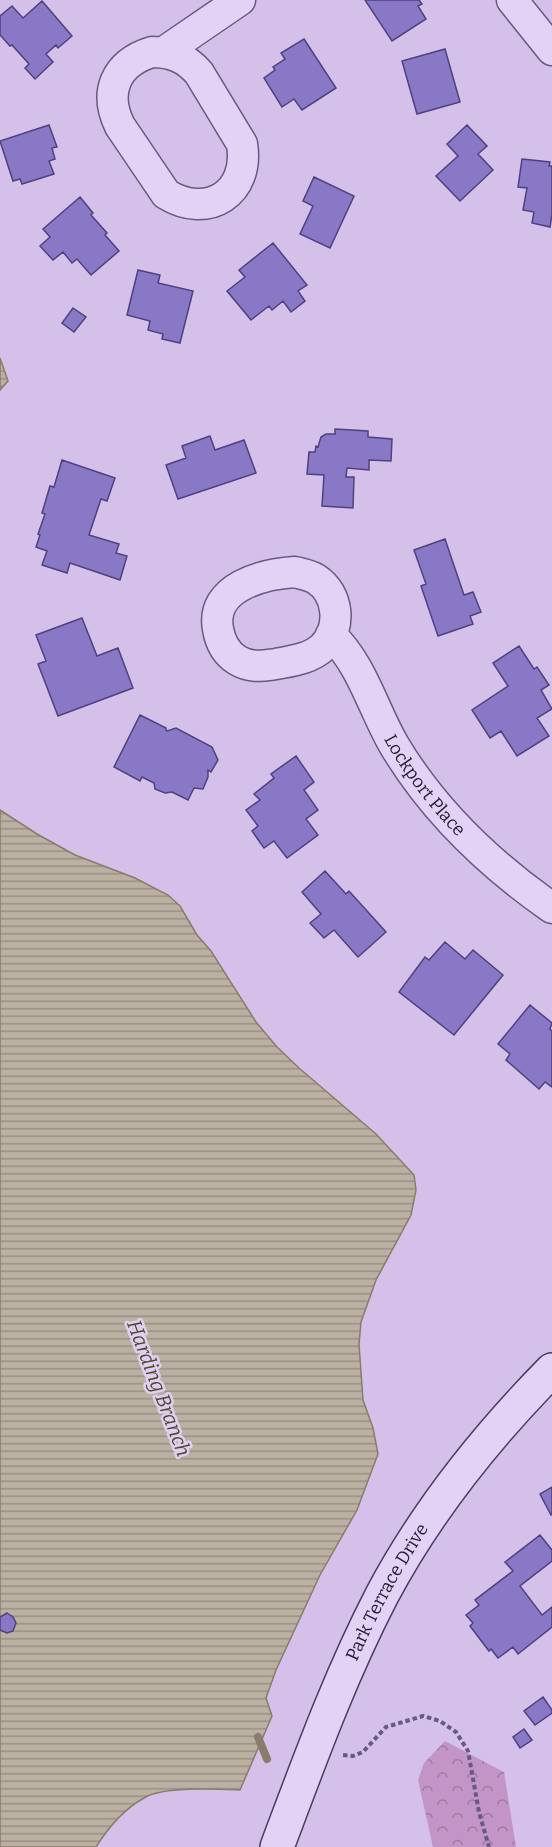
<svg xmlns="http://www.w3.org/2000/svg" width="552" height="1847" font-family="Bitter,serif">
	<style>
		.forest { fill: url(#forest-crowns) }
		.water { fill: url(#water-rules); stroke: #897c6b; stroke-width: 1.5 }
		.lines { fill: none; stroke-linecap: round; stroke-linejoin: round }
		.stream { stroke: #897c6b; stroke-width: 8 }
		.building { fill: #8978c6; stroke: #4e417f; stroke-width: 1.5 }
		.street-casing { stroke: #675982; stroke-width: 33 }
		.secondary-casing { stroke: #493c63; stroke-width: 36 }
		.path { stroke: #675982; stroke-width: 4; stroke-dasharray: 4.5 3; stroke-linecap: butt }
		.street { stroke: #e4d2f6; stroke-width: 30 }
		.secondary { stroke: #e4d2f6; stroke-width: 33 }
		.labels { text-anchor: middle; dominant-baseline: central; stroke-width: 5; stroke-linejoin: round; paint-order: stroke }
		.street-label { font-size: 18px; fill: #231d32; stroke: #e1cff2 }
		.water-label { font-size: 20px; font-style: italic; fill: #51482d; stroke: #e1cff2 }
	</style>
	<defs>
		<pattern id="forest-crowns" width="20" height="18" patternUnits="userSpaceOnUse" patternTransform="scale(1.5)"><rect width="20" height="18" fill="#c395c7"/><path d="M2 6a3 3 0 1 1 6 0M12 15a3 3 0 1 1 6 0" fill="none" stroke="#9e79a2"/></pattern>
		<pattern id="water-rules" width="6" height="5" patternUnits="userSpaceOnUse" patternTransform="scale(1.5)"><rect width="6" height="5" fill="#bcb0a2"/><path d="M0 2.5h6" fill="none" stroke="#988f85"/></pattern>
	</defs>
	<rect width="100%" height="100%" fill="#d5c0ea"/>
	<path class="forest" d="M445,1741L504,1772L516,1847H433L418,1780L424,1763Z"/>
	<path class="water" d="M0,358L8,381L0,390Z
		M0,810L37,834L75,855L135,878L168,895L180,906L197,935L211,951L256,1022L277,1047L299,1068L376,1134L414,1175L416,1190L411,1215L376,1280L361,1322L359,1344L363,1400L373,1428L378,1454L357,1510L320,1575L276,1670L266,1698L272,1716L240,1790C217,1789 163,1786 144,1798C124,1809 108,1828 96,1847H0Z"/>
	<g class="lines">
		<path class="stream" d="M258,1737L267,1759"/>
	</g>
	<path class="building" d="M365,0H419L422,4L418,6L426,19L392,41Z
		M42,1L72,36L58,48L56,45L46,54L53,62L35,79L25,68L29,64L12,45L10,46L0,35V16L12,6L23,18Z
		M304,39L336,88L302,110L294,99L282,107L264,78L275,70L273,67L285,59L281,53Z
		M445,49L460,102L417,114L402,61Z
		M49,125L57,147L52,148L55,159L49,161L54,174L22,184L20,179L13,181L0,141Z
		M467,125L487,146L478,154L493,170L460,201L436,176L458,156L447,144Z
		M522,159L550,162L549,166H552V214L550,227L532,223L534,212L523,210L527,188L518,187Z
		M314,177L354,196L330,248L300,234L313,206L303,201Z
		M80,197L93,213L91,215L107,233L105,235L119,251L91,275L77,259L72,263L63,252L53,260L40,246L50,237L43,229Z
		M273,243L307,285L298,291L305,301L291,312L283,301L272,310L269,306L251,320L227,291L245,277L239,270Z
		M138,270L160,275L158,283L193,291L180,343L162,339L163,334L148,330L150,321L127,315Z
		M73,308L86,317L74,332L62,323Z
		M335,429L368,431V437L392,439L391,461L369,460V470L347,468L346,477H354L353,508L322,506L324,475L307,474L309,452H315L316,446L318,447L321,437L326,434H335Z
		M210,436L215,450L244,440L256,473L178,499L166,465L186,458L182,446Z
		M62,460L115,478L107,501L101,499L89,535L119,544L116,553L127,556L120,580L70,563L67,573L42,565L47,551L36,547L40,535L38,534L45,514L42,513L50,486L54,487Z
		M445,539L464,595L473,592L481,612L470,616L473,624L438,636L421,586L426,584L414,550Z
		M82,618L97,656L118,648L133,688L58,716L38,664L46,661L36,635Z
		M519,646L534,669L537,667L549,685L541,690L552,709L537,718L549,736L517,756L501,731L490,738L472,710L508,686L493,663Z
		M140,715L166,728V730L167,731L176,728L212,747L218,760L211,772L208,770V777L203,789L194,788L188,800L172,792L165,793L155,789L154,783L142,777L140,781L114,767Z
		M296,756L314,782L304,790L318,810L306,819L318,835L287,858L274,841L264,848L252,831L258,826L246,810L260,800L254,794L274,778L271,774Z
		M325,871L346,894L349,891L386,932L358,957L334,930L324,938L310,923L321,914L302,892Z
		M445,942L465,959L473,950L503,975L454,1035L399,992L425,957L429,960Z
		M530,1005L552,1023L550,1029L552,1031V1087L545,1082L539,1089L506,1060L510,1054L498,1044Z
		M552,1487V1514L551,1515L540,1494Z
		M540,1535L552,1550V1561L520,1586L542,1615L552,1607V1627L518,1654L513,1647L498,1658L491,1649L489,1651L470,1626L473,1623L466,1615L479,1605L475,1600L513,1571L505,1562Z
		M7,1613L13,1617L16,1623L13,1631L7,1633L0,1630V1617Z
		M543,1697L552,1710V1713L535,1725L524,1711Z
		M524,1729L532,1740L520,1748L513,1737Z"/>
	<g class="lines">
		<g class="street-casing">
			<g id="street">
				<path d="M512,0L552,50"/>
				<path d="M152,52C172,52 186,58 199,73L242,144C250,193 208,220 166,194L120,126C103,92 116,63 152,52Z"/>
				<path d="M164,52L240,0"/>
				<path d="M295,572C302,574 309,575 316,579C339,594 342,628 323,647C310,659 292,661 276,664C261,666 250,668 237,660C226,653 220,641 218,629C210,587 263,574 295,572Z"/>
				<path id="s1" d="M331,635C362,664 373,709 394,745C434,812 489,864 552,908"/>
			</g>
		</g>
		<g class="secondary-casing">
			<g id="secondary">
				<path id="s2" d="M277,1847C309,1762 340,1676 382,1595C426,1512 486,1437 552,1370"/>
			</g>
		</g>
		<path class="path" d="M343,1755L353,1756L363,1752L386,1727L423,1716L440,1721L456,1732L468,1751L479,1812L489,1847"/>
		<use href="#street" class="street"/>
		<use href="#secondary" class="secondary"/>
	</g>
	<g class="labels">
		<g class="street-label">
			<text stroke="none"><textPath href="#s1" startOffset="178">Lockport Place</textPath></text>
			<text stroke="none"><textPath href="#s2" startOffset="278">Park Terrace Drive</textPath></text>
		</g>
		<g class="water-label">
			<text transform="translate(159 1388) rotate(69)">Harding Branch</text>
		</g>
	</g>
</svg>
